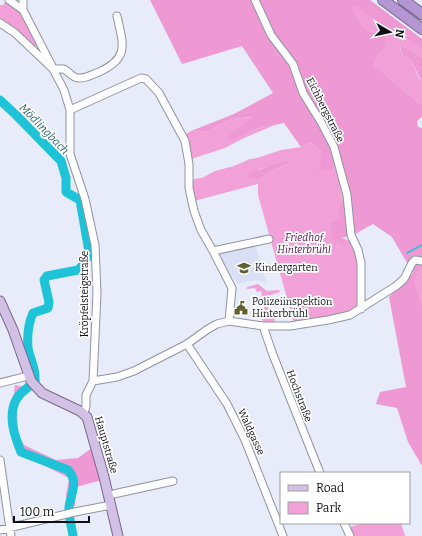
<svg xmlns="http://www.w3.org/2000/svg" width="422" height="536" font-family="Bitter,serif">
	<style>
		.built { fill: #d9dff4 }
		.green { fill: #f1a0d8; fill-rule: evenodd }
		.forest { fill: #ee99d4 }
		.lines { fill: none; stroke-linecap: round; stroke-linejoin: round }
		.stream { stroke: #1fc3d8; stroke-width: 1.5 }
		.river { stroke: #1fc3d8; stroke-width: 9 }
		.minor-casing { stroke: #9094a2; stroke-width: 9 }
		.major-casing { stroke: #7a6790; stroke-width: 11 }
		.highway-casing { stroke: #7a6790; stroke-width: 12 }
		.minor { stroke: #fff; stroke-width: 7 }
		.major { stroke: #d2c1e4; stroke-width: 9 }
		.highway { stroke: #b497d2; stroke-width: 10 }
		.labels { text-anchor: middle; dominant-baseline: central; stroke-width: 3.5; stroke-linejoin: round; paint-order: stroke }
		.street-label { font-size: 10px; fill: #0e0f14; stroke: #fff }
		.park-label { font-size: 10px; font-style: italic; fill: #590e48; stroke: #fff }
		.poi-label { font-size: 10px; fill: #0e0f14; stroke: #fff; text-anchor: start }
		.water-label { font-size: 11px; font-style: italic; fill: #26616a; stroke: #fff }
	</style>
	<rect width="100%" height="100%" fill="#e7ebfa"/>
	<path class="built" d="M255,244L266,282L256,280L237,284L219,256V253Z"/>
	<path class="green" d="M6,1L20,10L40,46H33L15,28L0,19V5H3Z
		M354,4L422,50V57L401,45C399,55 404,57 412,61L419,79L422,80V104H420L374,65L379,54L387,47L385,32L378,35L364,28L353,11Z
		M253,117L229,134V143L256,129L275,125L244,138L225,148L191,159L186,134L191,131L207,132L232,119Z
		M310,142C332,162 343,172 342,205L338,206L341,219L330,222L346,245L342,238L354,242L358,250V304C352,317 308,320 294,322L291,317L292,316L258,195V184L194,201L191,185L194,179L202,178L215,171L234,166L250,159L257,158L281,150L301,147ZM287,160L293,162L276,169L261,178H250L260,169L271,166Z
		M422,270V305L415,283L418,271Z
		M258,284L267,291L279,290L280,292L268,296L267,302L270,317L275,318L274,324L264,322L260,318L266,317L261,291L257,292L255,288L247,289V287Z
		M363,523H401L405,536H354L350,527Z"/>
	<path class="forest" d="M150,0H370L422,39V50L354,5L353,11L364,28L378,35L386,32L387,47L379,54L374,65L420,104H422V117L417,121L418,127L422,128V270L418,271L415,283L422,305V466L408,442L397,408L376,404L380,392L406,387L389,297L413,273L392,237L373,224L355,234L342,238L347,246L333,239L330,222L340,219L338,206L342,204L343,189L335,168L319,171L322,153L310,142L301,147L284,123L256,129L229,143V134L252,117L232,119L207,132L191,131L234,114L273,93L242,46L182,64Z
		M401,45L422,57V80L420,79L412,61C403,56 400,56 401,45Z
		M287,160L293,162L276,169L261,178H250L247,175C260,169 273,165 287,160Z
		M15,385L29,388L17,407L18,434L24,445L56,460L78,458L92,448L102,480L76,487L75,506L68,502L66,496L69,478L19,453L15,431L12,408Z"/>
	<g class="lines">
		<path class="stream" d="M407,253L422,245"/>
		<path class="river" d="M0,100L16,115L61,161L66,178V192L80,200L89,252L85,263L78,270L47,276L44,280L49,302L48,308L33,313C28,324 27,335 28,348C30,361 36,366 35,382C28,387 18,394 15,402C8,418 15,437 21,452L68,470C79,482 71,493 69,507C68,516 72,527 73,536"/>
		<g class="minor-casing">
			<path id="minor" d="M9,0L23,10
				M23,0V10L52,66
				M255,0L271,35L293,64L303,93L321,122L334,147L347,195L351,235L358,250L361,263V309
				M0,23L15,33L53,69L64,90L70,110V154L85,199L95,245L97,293L93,381L86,395V406L84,413
				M53,69C56,69 60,69 63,69C68,70 72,78 78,78C85,79 93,74 99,72C130,58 123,44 117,16
				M70,110L141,78L146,79L159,93L185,141L189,164V188L194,211L201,230L213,251L232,288L229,321
				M213,251L269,239
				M263,326L273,355L320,473
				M187,344L227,404L245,440L283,536
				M93,381L117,377L134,371L187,344L208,329L217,324L229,321L263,326H290L328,320L350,315L396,286L404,279L412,263L415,260L422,261
				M0,383L28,376
				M0,460L11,536
				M109,495L173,481
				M344,523L350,536
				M0,530L75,512L111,505"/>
		</g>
		<g class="major-casing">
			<path id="major" d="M0,301L13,330L31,381L42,393L80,411L87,417L104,477L118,536"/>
		</g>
		<g class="highway-casing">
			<path id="highway" d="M383,0L422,29
				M403,0L422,14"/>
		</g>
		<use href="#minor" class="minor"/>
		<use href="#major" class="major"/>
		<use href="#highway" class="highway"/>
	</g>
	<defs>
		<g id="school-bare" transform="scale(1.08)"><path d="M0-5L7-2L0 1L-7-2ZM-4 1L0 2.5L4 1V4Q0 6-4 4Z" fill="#5f622f" stroke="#fff" stroke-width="2.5" paint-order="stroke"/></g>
		<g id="civic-bare" transform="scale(1.08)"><path d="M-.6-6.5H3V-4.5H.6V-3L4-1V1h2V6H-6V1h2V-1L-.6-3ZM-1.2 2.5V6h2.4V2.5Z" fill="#5f622f" stroke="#fff" stroke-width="2.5" paint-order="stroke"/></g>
	</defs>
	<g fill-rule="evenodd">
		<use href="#school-bare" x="244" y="268"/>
		<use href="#civic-bare" x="241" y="308"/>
	</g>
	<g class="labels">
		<g class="street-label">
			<text transform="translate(325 110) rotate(63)">Eichbergstraße</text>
			<text transform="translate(85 294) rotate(-90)">Kröpfelsteigstraße</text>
			<text transform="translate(299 396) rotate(69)">Hochstraße</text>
			<text transform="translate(251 432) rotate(65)">Waldgasse</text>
			<text transform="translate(106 445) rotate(74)">Hauptstraße</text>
		</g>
		<g class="park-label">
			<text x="304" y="238">Friedhof<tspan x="304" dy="12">Hinterbrühl</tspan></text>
		</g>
		<g class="poi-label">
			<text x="255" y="268">Kindergarten</text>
			<text x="252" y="302">Polizeiinspektion<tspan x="252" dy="12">Hinterbrühl</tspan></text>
		</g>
		<g class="water-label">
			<text transform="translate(44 129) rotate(46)">Mödlingbach</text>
		</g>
	</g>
	<rect x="280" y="472" width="130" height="52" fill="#ffffff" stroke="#9f9fa1"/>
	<rect x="288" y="485" width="20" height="6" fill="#d2c1e4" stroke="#9f9fa1"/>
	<text x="316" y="492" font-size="12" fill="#0e0f14">Road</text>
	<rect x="288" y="502" width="20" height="12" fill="#f1a0d8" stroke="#9f9fa1"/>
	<text x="316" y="512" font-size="12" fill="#0e0f14">Park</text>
	<g transform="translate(390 32) rotate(99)" stroke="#ffffff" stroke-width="3" paint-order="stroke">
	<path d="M0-3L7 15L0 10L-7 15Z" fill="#0e0f14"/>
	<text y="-6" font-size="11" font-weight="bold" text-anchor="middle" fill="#0e0f14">N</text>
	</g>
	<path d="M14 516v6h75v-6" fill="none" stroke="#0e0f14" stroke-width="2"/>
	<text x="20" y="516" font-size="12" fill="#0e0f14" stroke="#ffffff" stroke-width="3" paint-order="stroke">100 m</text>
</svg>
